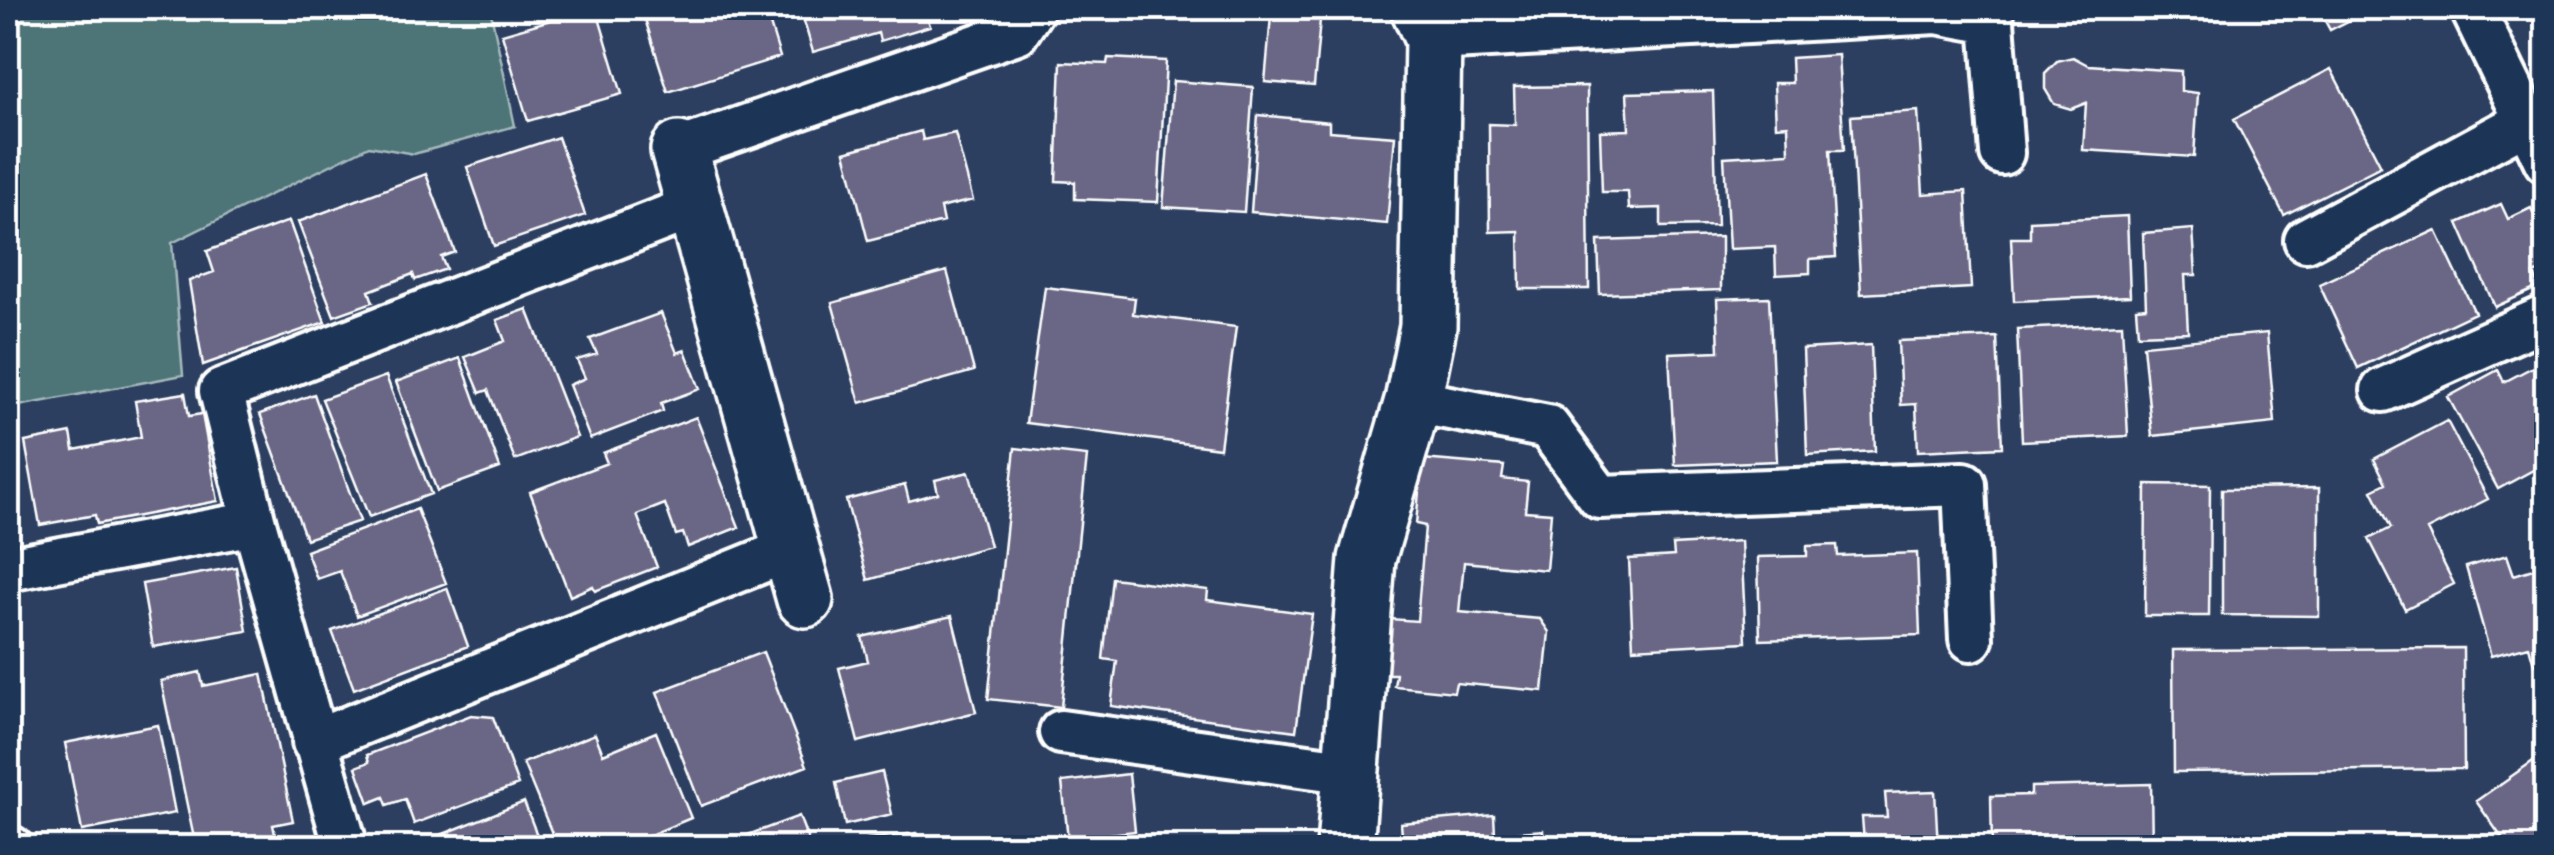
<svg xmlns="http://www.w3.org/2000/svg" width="2554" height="855" font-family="Itim,sans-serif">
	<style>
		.green { fill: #4e7578; stroke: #a6babc; stroke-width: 2.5 }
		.building { fill: #6a6685; stroke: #fff; stroke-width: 2.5 }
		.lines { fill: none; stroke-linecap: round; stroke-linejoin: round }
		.lane-casing { stroke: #fff; stroke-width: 50 }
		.street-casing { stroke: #fff; stroke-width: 62 }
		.lane { stroke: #1d3557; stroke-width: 42 }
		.street { stroke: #1d3557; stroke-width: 55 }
	</style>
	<rect width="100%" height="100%" fill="#2c3f60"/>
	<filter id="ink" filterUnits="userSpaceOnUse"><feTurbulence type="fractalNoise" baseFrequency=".01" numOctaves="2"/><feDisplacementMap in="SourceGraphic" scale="20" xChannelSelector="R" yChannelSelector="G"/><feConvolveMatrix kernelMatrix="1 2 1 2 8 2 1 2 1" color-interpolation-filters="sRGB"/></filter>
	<g filter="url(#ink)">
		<path class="green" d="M8,8H490L515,126L414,154L369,146L172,243L183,375L8,408Z"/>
		<path class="building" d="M592,8H596L622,94L528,121L502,34Z
			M669,8H765L780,57L668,92L644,16Z
			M800,8H925L930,26L880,41L878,33L813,52Z
			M2318,8H2374L2330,30Z
			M1271,16L1320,20L1314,86L1265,82Z
			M1838,55L1844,150H1830L1836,257L1810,259V273L1776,275L1775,247L1729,249L1724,157L1789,153L1788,125L1776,126L1774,83H1792L1791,58Z
			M2073,57L2088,65L2181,71V91L2198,93L2194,157L2083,150L2086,103L2071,109L2054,104L2045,89V73L2057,61Z
			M1108,58L1166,61L1158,202L1075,199V182L1056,181L1061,62L1107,64Z
			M2331,69L2381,166L2284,215L2234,119Z
			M1173,81L1253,87L1244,212L1163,207Z
			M1587,86L1589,289H1520L1519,231L1490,232L1489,124L1515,125L1514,87Z
			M1713,91L1717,226L1661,227V208L1629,209L1628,192H1602L1600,131L1629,130L1627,93Z
			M1918,111L1923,194L1966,191L1971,288L1861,294L1851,116Z
			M1258,115L1329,122V131L1395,136L1387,224L1251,212Z
			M921,131L923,140L955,133L973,200L940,208L943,222L868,241L845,152Z
			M558,137L585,215L494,246L467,167Z
			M426,174L455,252L441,257L446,269L415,280L413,274L369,291L373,302L334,316L298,222Z
			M2501,204L2508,219L2531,208L2546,241V268L2534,274L2539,287L2495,307L2458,223Z
			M2127,216L2130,296L2014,301L2011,238H2030V221Z
			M289,221L325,322L203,365L189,281L214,272L207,251Z
			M2193,229L2196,275H2185L2188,332L2138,334L2136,308L2146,307L2143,233Z
			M2436,230L2475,313L2358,368L2319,284Z
			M1721,237V290L1600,294L1598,241Z
			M947,271L974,371L860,403L832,303Z
			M1045,287L1135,298L1133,314L1236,327L1220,448L1026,423Z
			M1769,297L1777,461L1675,465L1669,353L1719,351L1717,299Z
			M527,309L577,437L515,460L488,390L480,393L465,357L505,341L497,320Z
			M661,313L677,353L685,350L700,389L661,403L663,411L590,439L569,385L585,378L577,360L597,354L590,339Z
			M2122,324L2128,436L2022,441L2017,329Z
			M2267,333L2275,423L2152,436L2143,345Z
			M1997,337L2002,447L1918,451L1916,404L1901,405L1898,341Z
			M1871,345L1875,451L1807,455L1803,349Z
			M460,358L500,468L437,491L396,382Z
			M2546,360V463L2498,489L2448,397L2498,370L2504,382Z
			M386,376L431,494L369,517L322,399Z
			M185,393L189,416L202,414L218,501L97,524L95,515L40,525L25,442L71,433L74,450L141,437L135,401Z
			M314,394L360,521L306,539L260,414Z
			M696,417L739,527L688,547L683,533L676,535L665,504L637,515L657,567L595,591L593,586L570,596L530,492L607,463L603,453Z
			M2447,421L2488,499L2427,530L2454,584L2405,609L2369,539L2391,528L2372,490L2386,483L2374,459Z
			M1015,448L1087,456L1061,707L988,699Z
			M1422,459L1504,466L1502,479L1528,482L1525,511L1551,513L1546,570L1464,562L1459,612L1540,619L1549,632L1543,691L1456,683L1454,692L1394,686L1396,674H1385L1390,619L1417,621L1425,526L1416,524Z
			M969,472L990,546L868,580L846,500L905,485L909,501L938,493L935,480Z
			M2146,484L2210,485L2209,616H2145Z
			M2319,488V616L2222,615V489Z
			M417,509L446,583L357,616L340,571L317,579L306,551Z
			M1741,541L1746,642L1633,648L1629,559L1674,556L1673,545Z
			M1837,545L1838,556L1917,553L1920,635L1760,640L1758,557L1807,556V546Z
			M2507,555L2514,575L2546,565V661L2534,664L2529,646L2491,656L2466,567Z
			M236,567L247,631L153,647L142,584Z
			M1112,578L1208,590L1207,600L1312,614L1296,731L1111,706L1117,661L1103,659Z
			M447,588L468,646L354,689L332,631Z
			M952,616L976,712L858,742L839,668L868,661L862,637Z
			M2463,648L2464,769L2174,772L2173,650Z
			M763,652L807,766L701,806L657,692Z
			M200,672L203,686L262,674L293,821L273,825L278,848H196L161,681Z
			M471,715L493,717L518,785L414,824L405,799L387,805L384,797L369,803L356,767L369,762L367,755Z
			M158,725L175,813L82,831L65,743Z
			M656,732L691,818L619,848H558L523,763L595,734L603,754Z
			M8,741L15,800L8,801Z
			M2546,752V848H2509L2476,801Z
			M882,772L892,814L845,825L836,783Z
			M1129,774L1135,831L1068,839L1062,782Z
			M2151,784L2152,848H1992L1991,796L2031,795V787Z
			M1935,791L1938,848H1792L1864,842L1862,817H1887L1885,793Z
			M524,802L542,848H420L418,844Z
			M1494,815L1495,834L1543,830L1544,848H1403L1401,823Z
			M799,816L811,848H713Z
			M917,833L919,848H868L867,839Z"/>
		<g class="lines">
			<g class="lane-casing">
				<path id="lane" d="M2472,8L2546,161
					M1433,39L1937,12L1992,22L2002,153
					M679,150L1017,32L1033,8
					M2306,240L2527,121
					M2383,390L2546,317
					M1413,401L1548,427L1600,497L1964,484L1971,639
					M8,569L254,523
					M1061,732L1351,772
					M314,742L791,549
					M8,847L11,848
					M346,848L254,523L221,391L696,206"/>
			</g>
			<g class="street-casing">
				<path id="street" d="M679,150L805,599
					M1345,848L1367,559L1413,401L1428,327L1433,39L1419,8"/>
			</g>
			<use href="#lane" class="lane"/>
			<use href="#street" class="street"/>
		</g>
	</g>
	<rect width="2554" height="855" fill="none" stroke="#1d3557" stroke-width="40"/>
	<rect x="20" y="20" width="2514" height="815" fill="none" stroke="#fff" stroke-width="4" filter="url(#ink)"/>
</svg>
